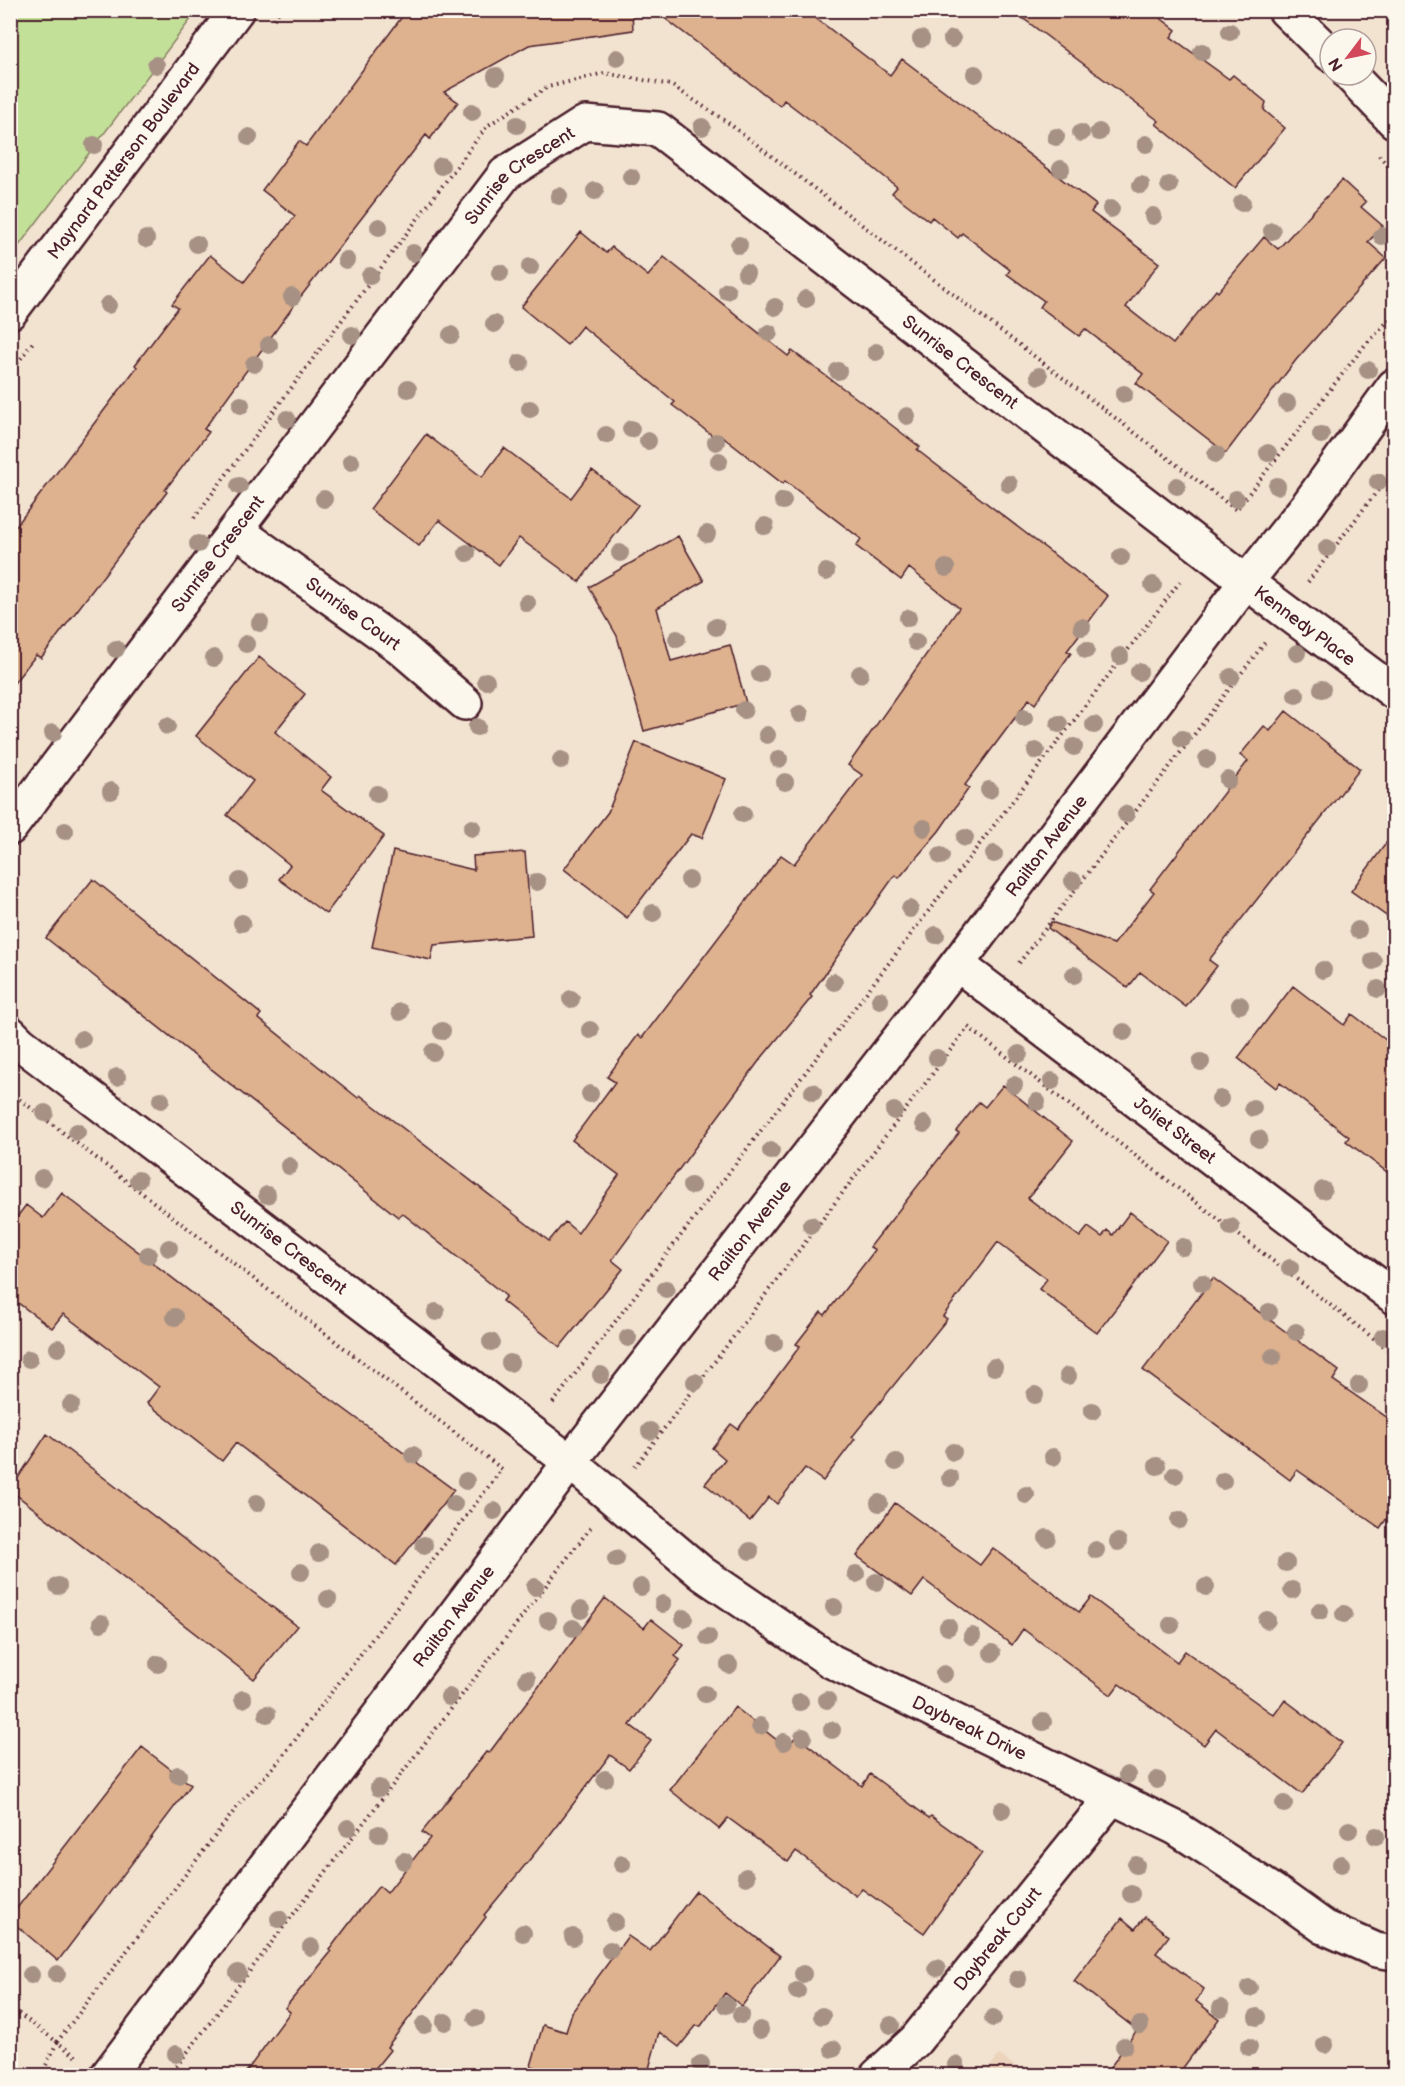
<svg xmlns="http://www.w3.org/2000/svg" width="1405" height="2086" font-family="'Balsamiq Sans',sans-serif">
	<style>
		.built { fill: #ecd3bc }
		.green { fill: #c3e098; stroke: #868062; stroke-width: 1.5 }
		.building { fill: #deb18f; stroke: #4a1f2b; stroke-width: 1.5 }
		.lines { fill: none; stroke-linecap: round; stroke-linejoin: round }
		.minor-casing { stroke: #4a1f2b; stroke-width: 38 }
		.tertiary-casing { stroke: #4a1f2b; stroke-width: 38 }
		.path { stroke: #4a1f2b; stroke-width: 4; stroke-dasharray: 1.5 4.5; stroke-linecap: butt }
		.minor { stroke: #fbf7ec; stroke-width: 33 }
		.tertiary { stroke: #fbf7ec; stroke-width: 33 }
		.tree { fill: #a69184 }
		.labels { text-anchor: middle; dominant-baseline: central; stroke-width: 4.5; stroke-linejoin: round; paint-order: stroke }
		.street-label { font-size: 18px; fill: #4a1f2b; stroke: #fbf7ec }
	</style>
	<rect width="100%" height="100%" fill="#f2e2d0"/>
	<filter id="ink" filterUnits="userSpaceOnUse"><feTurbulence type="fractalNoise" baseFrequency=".0167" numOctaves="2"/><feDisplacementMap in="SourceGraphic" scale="12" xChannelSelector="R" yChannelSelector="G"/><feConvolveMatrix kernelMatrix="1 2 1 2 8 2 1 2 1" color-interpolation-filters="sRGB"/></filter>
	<g filter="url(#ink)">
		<path class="built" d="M999,2055L1027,2075H983Z"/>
		<path class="green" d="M11,10L197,11L11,256L10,11Z"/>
		<path class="building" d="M407,10H632L633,30L529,45L444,92L458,102L430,139L426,135L295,304L204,429L209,432L165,490L167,492L41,658L36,655L10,688V534L137,367L135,365L178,308L172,304L210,255L244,282L295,216L262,190L299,141L306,146Z
			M654,10H805L890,75L902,59L1096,205L1091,212L1159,263L1126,307L1173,344L1216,290L1218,292L1264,237L1278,249L1342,180L1366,202L1361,207L1383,226L1368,242L1386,258L1296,360L1226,453L1136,383L1143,374L1085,329L1079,336L1040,307L1044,301L1007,274L1010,270L962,233L958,238L932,217L929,221L892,193L897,187L866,162L784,100L780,106Z
			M1012,10H1150L1176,30L1171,37L1229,79L1233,75L1266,102L1264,110L1285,128L1235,188L1156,124L1159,121Z
			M581,232L606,253L612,247L648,276L664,257L788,356L792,351L859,400L920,447L917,450L1108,596L1067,651L1071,653L1035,704L1029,699L965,785L969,788L939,831L899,878L895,875L810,995L812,997L759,1061L612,1260L623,1269L560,1347L502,1301L506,1296L402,1213L398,1217L46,938L93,879L261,1014L258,1018L358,1098L360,1095L549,1241L565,1222L578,1233L619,1175L572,1140L615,1082L607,1077L638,1035L642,1038L781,855L794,864L862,775L848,765L959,608L909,568L901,580L856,546L861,539L785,481L783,484L720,435L717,439L672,405L675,402L582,326L567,345L521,307Z
			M426,434L482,477L504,448L571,498L592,470L638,505L579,582L519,538L499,565L439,520L419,546L370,509Z
			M678,536L704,581L657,608L671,661L730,645L746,703L644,731L617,636L589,587Z
			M259,657L305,694L275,732L331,777L321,790L384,836L326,914L279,879L290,865L227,815L253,781L196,736Z
			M1286,711L1360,769L1209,960L1217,966L1186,1007L1140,972L1128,988L1048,928L1051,922L1114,944L1154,892L1150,889L1248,761L1240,755L1264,726L1270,731Z
			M636,742L726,779L702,838L691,834L627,918L564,869L608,812Z
			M1395,831V922L1351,891Z
			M393,851L474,870L473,856L525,852L532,936L434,945L431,960L372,947Z
			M1293,986L1344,1025L1352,1014L1395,1047V1178L1346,1141L1349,1137L1280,1083L1276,1088L1238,1058Z
			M1003,1085L1073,1141L1028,1198L1080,1237L1088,1227L1102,1237L1107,1230L1113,1235L1130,1212L1167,1241L1097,1333L1039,1289L1047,1279L998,1242L943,1316L947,1319L852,1437L855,1439L823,1481L805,1468L777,1504L769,1497L750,1521L705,1484L725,1459L712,1448L731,1424L738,1429L800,1346L796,1344L821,1312L825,1315L875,1250L870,1247L959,1133L956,1131L979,1102L985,1107Z
			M62,1193L310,1384L454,1490L396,1565L236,1443L222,1461L147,1403L159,1387L63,1314L52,1328L10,1297V1226L26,1205L43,1218Z
			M1213,1278L1339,1371L1333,1380L1395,1423V1507L1380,1528L1297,1470L1290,1480L1143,1370Z
			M47,1434L297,1626L254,1679L10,1490Z
			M895,1503L980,1565L993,1548L1079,1612L1091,1597L1177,1662L1185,1651L1274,1715L1285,1700L1342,1743L1302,1794L1216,1729L1204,1745L1119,1684L1111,1695L1023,1629L1012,1645L924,1580L912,1596L857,1556Z
			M605,1598L644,1628L651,1619L684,1645L675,1656L680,1660L630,1725L651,1741L629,1769L610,1755L549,1836L484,1915L486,1917L387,2047L390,2050L369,2076H243L290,2012L285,2008L331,1952L329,1950L358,1912L379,1886L387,1893L430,1838L422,1832L486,1752L489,1753Z
			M735,1707L787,1748L796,1736L862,1786L870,1774L929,1818L931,1816L982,1853L924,1933L862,1889L856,1896L796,1851L788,1862L728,1818L719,1829L670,1790Z
			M142,1747L191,1785L58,1961L10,1920V1917Z
			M696,1891L780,1956L742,2006L725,1993L701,2026H696L679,2047L659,2032L647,2076H566L531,2066L543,2025L566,2032L572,2012L628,1936L650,1951Z
			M1145,1917L1169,1936L1156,1953L1204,1989L1196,2001L1219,2019L1177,2076H1104L1137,2030L1074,1981L1122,1918L1135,1929Z"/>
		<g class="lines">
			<g class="minor-casing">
				<g id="minor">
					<path d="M1285,10L1330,54"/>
					<path d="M1350,75L1394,121"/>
					<path id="s1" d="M10,312L237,10"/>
					<path id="s2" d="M236,530L400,647L465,703"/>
					<path id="s3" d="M10,828L505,174L585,123L658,129L1246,582L1394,692"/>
					<path id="s4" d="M957,964L1394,1297"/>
					<path id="s5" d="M10,1033L20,1043L570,1462L703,1574L831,1661L1176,1828L1278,1894L1324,1927L1376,1950L1394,1953"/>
					<path id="s6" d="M877,2076L915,2041L1112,1797"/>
				</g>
			</g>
			<g class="tertiary-casing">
				<g id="tertiary">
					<path id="s7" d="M107,2076L570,1462L957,964L1246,582L1308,505L1394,386"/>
				</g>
			</g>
			<path class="path" d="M1243,10L1249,16
				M274,19L280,10
				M1379,155L1394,173
				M10,373L33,342
				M194,518L487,126L548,87L604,73L671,85L727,122L1236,510L1365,345L1394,315
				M1308,582L1394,469
				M1019,963L1266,641
				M10,1092L502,1469L279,1761L241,1802L57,2042L10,2007
				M553,1403L1182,579
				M635,1467L968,1027L1394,1354
				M41,2076L57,2042L77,2057
				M169,2076L591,1527"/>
			<use href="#minor" class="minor"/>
			<use href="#tertiary" class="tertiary"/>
		</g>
		<g class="tree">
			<circle cx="1230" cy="32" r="9"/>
			<circle cx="921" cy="39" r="9"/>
			<circle cx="952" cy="39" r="9"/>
			<circle cx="1202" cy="52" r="9"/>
			<circle cx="617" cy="58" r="9"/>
			<circle cx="156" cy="65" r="9"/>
			<circle cx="975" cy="74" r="9"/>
			<circle cx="496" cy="76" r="9"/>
			<circle cx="472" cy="112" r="9"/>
			<circle cx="517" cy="125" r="9"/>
			<circle cx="702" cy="127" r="9"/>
			<circle cx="1099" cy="132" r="9"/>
			<circle cx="1081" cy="133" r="9"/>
			<circle cx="249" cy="137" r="9"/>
			<circle cx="1056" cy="137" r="9"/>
			<circle cx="1146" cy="144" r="9"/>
			<circle cx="94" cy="145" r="9"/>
			<circle cx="441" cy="166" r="9"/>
			<circle cx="1061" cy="169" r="9"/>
			<circle cx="631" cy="177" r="9"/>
			<circle cx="1141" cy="185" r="9"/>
			<circle cx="1169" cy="185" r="9"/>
			<circle cx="595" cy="191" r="9"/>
			<circle cx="559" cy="196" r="9"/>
			<circle cx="1242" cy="203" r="9"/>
			<circle cx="1111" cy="209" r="9"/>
			<circle cx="1153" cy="216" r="9"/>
			<circle cx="379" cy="227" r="9"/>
			<circle cx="1272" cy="231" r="9"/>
			<circle cx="1382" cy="236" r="9"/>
			<circle cx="146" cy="239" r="9"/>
			<circle cx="197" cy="244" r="9"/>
			<circle cx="739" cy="245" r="9"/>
			<circle cx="413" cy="253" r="9"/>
			<circle cx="346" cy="260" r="9"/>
			<circle cx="530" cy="267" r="9"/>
			<circle cx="500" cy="273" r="9"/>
			<circle cx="746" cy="273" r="9"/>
			<circle cx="370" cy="276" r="9"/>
			<circle cx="727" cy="291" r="9"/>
			<circle cx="292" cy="297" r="9"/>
			<circle cx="806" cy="299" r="9"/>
			<circle cx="108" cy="305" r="9"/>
			<circle cx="775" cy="307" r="9"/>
			<circle cx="494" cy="324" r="9"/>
			<circle cx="769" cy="333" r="9"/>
			<circle cx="352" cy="335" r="9"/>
			<circle cx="451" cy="335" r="9"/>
			<circle cx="269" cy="345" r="9"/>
			<circle cx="876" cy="352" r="9"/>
			<circle cx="520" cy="363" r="9"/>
			<circle cx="254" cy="364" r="9"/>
			<circle cx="1368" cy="370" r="9"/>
			<circle cx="838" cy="371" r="9"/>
			<circle cx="1039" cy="376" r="9"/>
			<circle cx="408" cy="389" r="9"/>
			<circle cx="1124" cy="394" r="9"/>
			<circle cx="1287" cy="403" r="9"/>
			<circle cx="241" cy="405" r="9"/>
			<circle cx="530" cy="409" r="9"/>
			<circle cx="907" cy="416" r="9"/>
			<circle cx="287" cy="419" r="9"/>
			<circle cx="631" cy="429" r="9"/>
			<circle cx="606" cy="435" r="9"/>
			<circle cx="1321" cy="435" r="9"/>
			<circle cx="648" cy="441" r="9"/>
			<circle cx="716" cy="442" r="9"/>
			<circle cx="1268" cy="453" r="9"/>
			<circle cx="1216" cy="454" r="9"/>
			<circle cx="719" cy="461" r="9"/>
			<circle cx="351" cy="462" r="9"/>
			<circle cx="1378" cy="482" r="9"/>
			<circle cx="1009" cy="484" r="9"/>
			<circle cx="239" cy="486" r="9"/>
			<circle cx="1177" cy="486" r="9"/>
			<circle cx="1277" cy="486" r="9"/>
			<circle cx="324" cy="499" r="9"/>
			<circle cx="1236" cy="499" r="9"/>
			<circle cx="783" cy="501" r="9"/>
			<circle cx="765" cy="526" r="9"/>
			<circle cx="707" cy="534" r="9"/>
			<circle cx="198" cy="544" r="9"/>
			<circle cx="1327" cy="548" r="9"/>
			<circle cx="467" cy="553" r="9"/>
			<circle cx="620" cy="553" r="9"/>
			<circle cx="1121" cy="557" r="9"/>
			<circle cx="946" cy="568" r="9"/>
			<circle cx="826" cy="572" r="9"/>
			<circle cx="1153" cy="585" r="9"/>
			<circle cx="527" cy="603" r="9"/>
			<circle cx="908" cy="618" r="9"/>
			<circle cx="260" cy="623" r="9"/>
			<circle cx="716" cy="627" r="9"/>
			<circle cx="1082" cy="627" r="9"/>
			<circle cx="677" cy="639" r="9"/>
			<circle cx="916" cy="642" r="9"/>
			<circle cx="246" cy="644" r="9"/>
			<circle cx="116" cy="649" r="9"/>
			<circle cx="1086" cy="650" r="9"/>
			<circle cx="1297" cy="653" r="9"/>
			<circle cx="1120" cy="656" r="9"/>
			<circle cx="214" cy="658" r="9"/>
			<circle cx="1139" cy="672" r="9"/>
			<circle cx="760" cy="674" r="9"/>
			<circle cx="860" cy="674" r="9"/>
			<circle cx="1231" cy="677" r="9"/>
			<circle cx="486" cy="681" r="9"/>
			<circle cx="1322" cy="689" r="9"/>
			<circle cx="1296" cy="695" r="9"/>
			<circle cx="744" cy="710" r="9"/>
			<circle cx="800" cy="714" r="9"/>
			<circle cx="1024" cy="718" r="9"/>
			<circle cx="1059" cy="724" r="9"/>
			<circle cx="1094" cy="725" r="9"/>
			<circle cx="167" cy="726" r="9"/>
			<circle cx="477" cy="727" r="9"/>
			<circle cx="53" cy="733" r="9"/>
			<circle cx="767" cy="735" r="9"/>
			<circle cx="1182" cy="739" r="9"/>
			<circle cx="1074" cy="747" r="9"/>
			<circle cx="1036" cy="751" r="9"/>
			<circle cx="779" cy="759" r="9"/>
			<circle cx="1207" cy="759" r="9"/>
			<circle cx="561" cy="760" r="9"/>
			<circle cx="1228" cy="780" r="9"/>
			<circle cx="785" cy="782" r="9"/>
			<circle cx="989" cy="790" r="9"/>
			<circle cx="111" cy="791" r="9"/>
			<circle cx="377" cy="794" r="9"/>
			<circle cx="743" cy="814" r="9"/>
			<circle cx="1126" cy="814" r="9"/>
			<circle cx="472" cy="828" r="9"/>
			<circle cx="924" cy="828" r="9"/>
			<circle cx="65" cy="831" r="9"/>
			<circle cx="965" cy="838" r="9"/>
			<circle cx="994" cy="854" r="9"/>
			<circle cx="941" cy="856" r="9"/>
			<circle cx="689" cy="880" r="9"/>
			<circle cx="240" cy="881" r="9"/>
			<circle cx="1073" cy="881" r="9"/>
			<circle cx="537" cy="882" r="9"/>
			<circle cx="910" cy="909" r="9"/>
			<circle cx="653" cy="913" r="9"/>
			<circle cx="242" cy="923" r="9"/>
			<circle cx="1358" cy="930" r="9"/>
			<circle cx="936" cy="935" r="9"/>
			<circle cx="1373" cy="961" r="9"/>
			<circle cx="1323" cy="970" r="9"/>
			<circle cx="1074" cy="975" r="9"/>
			<circle cx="834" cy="982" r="9"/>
			<circle cx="1378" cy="989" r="9"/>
			<circle cx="571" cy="999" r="9"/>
			<circle cx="880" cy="1000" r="9"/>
			<circle cx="1240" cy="1005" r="9"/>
			<circle cx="400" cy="1012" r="9"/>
			<circle cx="590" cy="1030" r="9"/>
			<circle cx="442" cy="1031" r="9"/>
			<circle cx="1124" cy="1032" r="9"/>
			<circle cx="82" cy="1039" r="9"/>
			<circle cx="433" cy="1052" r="9"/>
			<circle cx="1019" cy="1054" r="9"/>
			<circle cx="937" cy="1058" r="9"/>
			<circle cx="1201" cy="1062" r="9"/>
			<circle cx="117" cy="1077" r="9"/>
			<circle cx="1052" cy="1081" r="9"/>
			<circle cx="1014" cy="1085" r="9"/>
			<circle cx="813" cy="1092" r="9"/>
			<circle cx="590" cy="1094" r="9"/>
			<circle cx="1220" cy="1099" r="9"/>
			<circle cx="161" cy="1100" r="9"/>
			<circle cx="1037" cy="1102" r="9"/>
			<circle cx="1253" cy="1108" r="9"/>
			<circle cx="894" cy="1111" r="9"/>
			<circle cx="45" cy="1113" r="9"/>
			<circle cx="924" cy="1124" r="9"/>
			<circle cx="77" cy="1132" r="9"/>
			<circle cx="1259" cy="1139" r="9"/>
			<circle cx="771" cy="1151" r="9"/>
			<circle cx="289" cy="1166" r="9"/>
			<circle cx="42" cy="1178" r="9"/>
			<circle cx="138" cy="1180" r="9"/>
			<circle cx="691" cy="1186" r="9"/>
			<circle cx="1323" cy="1190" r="9"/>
			<circle cx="267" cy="1195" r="9"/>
			<circle cx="811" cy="1225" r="9"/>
			<circle cx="1231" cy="1227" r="9"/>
			<circle cx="1183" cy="1247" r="9"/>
			<circle cx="169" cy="1248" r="9"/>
			<circle cx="148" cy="1255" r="9"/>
			<circle cx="1290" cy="1268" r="9"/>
			<circle cx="1202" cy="1283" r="9"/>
			<circle cx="666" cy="1289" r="9"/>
			<circle cx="436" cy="1312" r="9"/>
			<circle cx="1269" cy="1312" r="9"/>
			<circle cx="175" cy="1317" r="9"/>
			<circle cx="1296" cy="1332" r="9"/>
			<circle cx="1383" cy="1337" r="9"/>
			<circle cx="628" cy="1338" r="9"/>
			<circle cx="491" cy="1342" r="9"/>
			<circle cx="774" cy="1343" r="9"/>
			<circle cx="58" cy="1348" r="9"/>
			<circle cx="1273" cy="1357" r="9"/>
			<circle cx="29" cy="1359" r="9"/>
			<circle cx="510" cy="1363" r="9"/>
			<circle cx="994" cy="1367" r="9"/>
			<circle cx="601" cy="1375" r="9"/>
			<circle cx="1068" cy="1376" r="9"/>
			<circle cx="695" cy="1382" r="9"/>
			<circle cx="1359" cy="1385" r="9"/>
			<circle cx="1035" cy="1395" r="9"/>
			<circle cx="71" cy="1405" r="9"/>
			<circle cx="1092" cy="1411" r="9"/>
			<circle cx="650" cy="1431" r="9"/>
			<circle cx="953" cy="1452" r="9"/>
			<circle cx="413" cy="1455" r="9"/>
			<circle cx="1053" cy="1457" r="9"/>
			<circle cx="896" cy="1462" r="9"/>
			<circle cx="1157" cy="1466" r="9"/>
			<circle cx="1175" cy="1475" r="9"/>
			<circle cx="950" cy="1478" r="9"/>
			<circle cx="466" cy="1481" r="9"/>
			<circle cx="1223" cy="1481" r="9"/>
			<circle cx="1026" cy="1495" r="9"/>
			<circle cx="257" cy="1503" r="9"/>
			<circle cx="879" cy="1503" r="9"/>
			<circle cx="454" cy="1504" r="9"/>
			<circle cx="494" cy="1511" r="9"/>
			<circle cx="1179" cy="1520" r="9"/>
			<circle cx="1047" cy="1538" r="9"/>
			<circle cx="1118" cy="1542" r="9"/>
			<circle cx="424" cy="1545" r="9"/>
			<circle cx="1096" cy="1550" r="9"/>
			<circle cx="750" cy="1551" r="9"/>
			<circle cx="319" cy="1553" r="9"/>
			<circle cx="616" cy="1559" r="9"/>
			<circle cx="1286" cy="1563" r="9"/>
			<circle cx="301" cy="1572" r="9"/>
			<circle cx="856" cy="1574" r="9"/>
			<circle cx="876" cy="1582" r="9"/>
			<circle cx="58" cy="1586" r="9"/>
			<circle cx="535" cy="1587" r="9"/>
			<circle cx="641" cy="1587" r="9"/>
			<circle cx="1206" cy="1587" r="9"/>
			<circle cx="1292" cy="1590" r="9"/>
			<circle cx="328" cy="1599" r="9"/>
			<circle cx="663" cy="1604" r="9"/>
			<circle cx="834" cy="1607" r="9"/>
			<circle cx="581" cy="1610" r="9"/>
			<circle cx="1320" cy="1611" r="9"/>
			<circle cx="1344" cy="1614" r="9"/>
			<circle cx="684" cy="1618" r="9"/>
			<circle cx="548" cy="1620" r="9"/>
			<circle cx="1267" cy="1620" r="9"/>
			<circle cx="101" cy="1623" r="9"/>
			<circle cx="1171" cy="1625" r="9"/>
			<circle cx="948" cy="1627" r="9"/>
			<circle cx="573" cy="1628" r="9"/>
			<circle cx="972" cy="1636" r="9"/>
			<circle cx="708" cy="1637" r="9"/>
			<circle cx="992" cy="1653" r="9"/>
			<circle cx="158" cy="1664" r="9"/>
			<circle cx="729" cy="1665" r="9"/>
			<circle cx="944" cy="1674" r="9"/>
			<circle cx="527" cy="1679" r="9"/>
			<circle cx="705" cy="1694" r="9"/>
			<circle cx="449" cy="1697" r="9"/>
			<circle cx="243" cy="1699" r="9"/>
			<circle cx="827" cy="1700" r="9"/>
			<circle cx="800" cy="1702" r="9"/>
			<circle cx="267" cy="1714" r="9"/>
			<circle cx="1043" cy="1722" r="9"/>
			<circle cx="760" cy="1726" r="9"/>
			<circle cx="832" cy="1730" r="9"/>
			<circle cx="803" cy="1737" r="9"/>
			<circle cx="784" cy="1742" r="9"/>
			<circle cx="178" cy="1775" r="9"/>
			<circle cx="1127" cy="1775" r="9"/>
			<circle cx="605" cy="1779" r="9"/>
			<circle cx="1157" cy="1780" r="9"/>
			<circle cx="379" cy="1788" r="9"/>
			<circle cx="1284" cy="1804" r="9"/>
			<circle cx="1002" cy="1810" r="9"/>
			<circle cx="348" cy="1828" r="9"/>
			<circle cx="1349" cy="1830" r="9"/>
			<circle cx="379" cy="1834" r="9"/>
			<circle cx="1376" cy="1836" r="9"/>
			<circle cx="404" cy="1861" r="9"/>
			<circle cx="622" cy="1864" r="9"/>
			<circle cx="1341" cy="1864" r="9"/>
			<circle cx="1136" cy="1865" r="9"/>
			<circle cx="746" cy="1877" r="9"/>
			<circle cx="1131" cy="1894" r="9"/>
			<circle cx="279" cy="1919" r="9"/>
			<circle cx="615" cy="1922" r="9"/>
			<circle cx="523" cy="1933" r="9"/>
			<circle cx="573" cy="1937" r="9"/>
			<circle cx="311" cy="1947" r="9"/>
			<circle cx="610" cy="1950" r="9"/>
			<circle cx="937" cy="1968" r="9"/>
			<circle cx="238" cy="1973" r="9"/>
			<circle cx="57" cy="1974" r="9"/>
			<circle cx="803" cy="1974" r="9"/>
			<circle cx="31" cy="1975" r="9"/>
			<circle cx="1018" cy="1979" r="9"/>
			<circle cx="1249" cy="1988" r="9"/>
			<circle cx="797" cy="1991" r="9"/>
			<circle cx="726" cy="2005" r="9"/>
			<circle cx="1221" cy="2008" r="9"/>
			<circle cx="741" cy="2015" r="9"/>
			<circle cx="822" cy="2016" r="9"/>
			<circle cx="1257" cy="2017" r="9"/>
			<circle cx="476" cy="2018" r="9"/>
			<circle cx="993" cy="2018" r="9"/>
			<circle cx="445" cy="2022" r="9"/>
			<circle cx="424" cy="2025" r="9"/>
			<circle cx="891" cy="2025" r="9"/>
			<circle cx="1140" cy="2025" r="9"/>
			<circle cx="760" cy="2030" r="9"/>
			<circle cx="1325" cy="2045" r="9"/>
			<circle cx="1124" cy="2046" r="9"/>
			<circle cx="1249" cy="2047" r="9"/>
			<circle cx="833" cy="2049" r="9"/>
			<circle cx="176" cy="2054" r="9"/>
			<circle cx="701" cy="2064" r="9"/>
			<circle cx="956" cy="2065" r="9"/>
		</g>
	</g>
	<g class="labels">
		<g class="street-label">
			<text stroke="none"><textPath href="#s1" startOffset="189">Maynard Patterson Boulevard</textPath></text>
			<text stroke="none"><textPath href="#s3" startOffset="830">Sunrise Crescent</textPath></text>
			<text stroke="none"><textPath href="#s3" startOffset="1370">Sunrise Crescent</textPath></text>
			<text stroke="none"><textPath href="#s3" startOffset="344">Sunrise Crescent</textPath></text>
			<text stroke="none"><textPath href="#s2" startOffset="144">Sunrise Court</textPath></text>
			<text stroke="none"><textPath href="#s3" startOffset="1804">Kennedy Place</textPath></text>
			<text stroke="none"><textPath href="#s7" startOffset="1548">Railton Avenue</textPath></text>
			<text stroke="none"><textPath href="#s4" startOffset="274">Joliet Street</textPath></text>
			<text stroke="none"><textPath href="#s7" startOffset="1062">Railton Avenue</textPath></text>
			<text stroke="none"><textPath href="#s5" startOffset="352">Sunrise Crescent</textPath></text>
			<text stroke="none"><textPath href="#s7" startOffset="576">Railton Avenue</textPath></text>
			<text stroke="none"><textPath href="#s5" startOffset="1188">Daybreak Drive</textPath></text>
			<text stroke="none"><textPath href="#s6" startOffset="183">Daybreak Court</textPath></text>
		</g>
	</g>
	<rect width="1405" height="2086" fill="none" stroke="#fbf7ec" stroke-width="36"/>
	<rect x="18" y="18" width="1369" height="2050" fill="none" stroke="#4a1f2b" stroke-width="2" filter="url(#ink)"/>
	<g transform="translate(1348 57) rotate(238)"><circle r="28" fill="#fbf7ec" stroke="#b4a19f" stroke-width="1.5"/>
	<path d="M0-4.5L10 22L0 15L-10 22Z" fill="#d1495b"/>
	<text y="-9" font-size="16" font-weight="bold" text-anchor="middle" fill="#4a1f2b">N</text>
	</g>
</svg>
